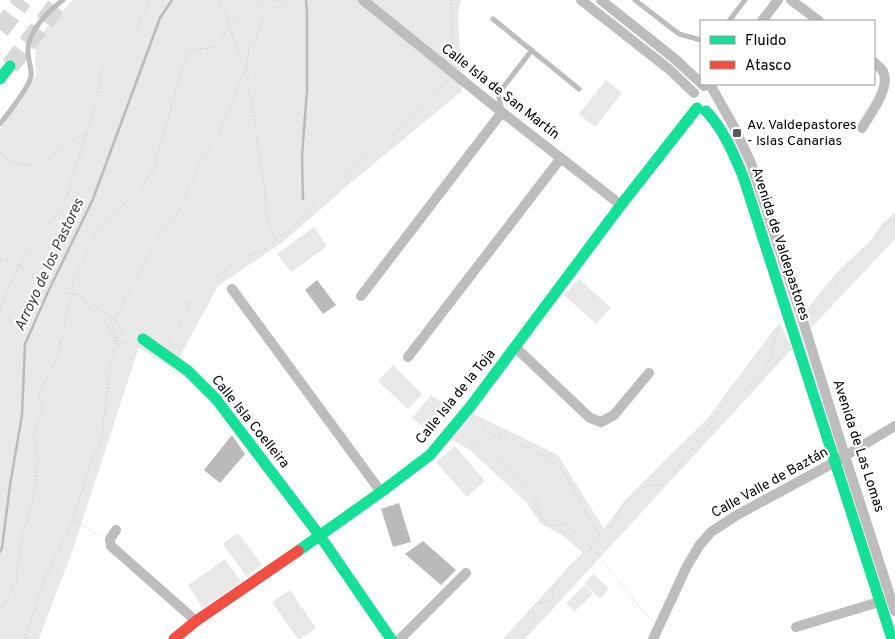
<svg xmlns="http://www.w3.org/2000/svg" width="895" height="639" font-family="Overpass,sans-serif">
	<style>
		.green { fill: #e8e8e8 }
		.water { fill: #bababa }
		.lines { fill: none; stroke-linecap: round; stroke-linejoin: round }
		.stream { stroke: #bababa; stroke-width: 2.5 }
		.highway-tunnel { stroke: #d9d9d9; stroke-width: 19; stroke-dasharray: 19 9; stroke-linecap: butt }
		.path { stroke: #c2c2c2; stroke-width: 1; stroke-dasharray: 1 2.5; stroke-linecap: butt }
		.lane { stroke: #bdbdbd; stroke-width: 5 }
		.street { stroke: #bdbdbd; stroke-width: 10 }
		.fast { stroke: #16e098; stroke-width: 11 }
		.jam { stroke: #f24e42; stroke-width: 11 }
		.poi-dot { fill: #595959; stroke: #fff; stroke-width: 2 }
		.labels { text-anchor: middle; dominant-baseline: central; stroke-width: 4.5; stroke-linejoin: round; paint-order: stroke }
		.street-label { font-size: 14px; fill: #000; stroke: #fff }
		.poi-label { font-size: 14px; fill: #000; stroke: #fff; text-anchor: start }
		.water-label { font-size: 15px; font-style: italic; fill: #3d3d3d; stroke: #fff }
	</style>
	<rect width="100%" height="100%" fill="#fff"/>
	<path class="green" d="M73,0H461L458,14L462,91L348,185L283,242L218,286L173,369L139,347L73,549L39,639H0V130L36,75L35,55L38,38Z
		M606,80L622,93L595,127L579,114Z
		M895,212V239L811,328L805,311L838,271L872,239L881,225Z
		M314,227L327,246L291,272L277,254Z
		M579,279L611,308L596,324L564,295Z
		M780,323L792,349L525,639H503L571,564L583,553L562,535L540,523L527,503L471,451L451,439L474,414L558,455L604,529L625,500L707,419L775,328Z
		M393,365L422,394L408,409L378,381Z
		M431,395L446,406L427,430L412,418Z
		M455,446L485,481L467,497L436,462Z
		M238,533L262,565L246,576L223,544Z
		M225,559L241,582L203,608L188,585Z
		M594,574L609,589L600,599L584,583Z
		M585,585L593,594L574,612L566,603Z
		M290,590L316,628L300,639H298L272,602Z"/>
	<path class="water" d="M317,280L336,305L323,314L305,290Z
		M232,435L245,454L220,483L204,470Z
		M399,503L411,542L393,547L381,509Z
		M423,541L456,570L441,585L405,554Z"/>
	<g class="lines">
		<path class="stream" d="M303,199L302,156L307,90V12L306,0
			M0,552L2,548L10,485L22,415L25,344L48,292L93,199L160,18L172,0"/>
		<path class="highway-tunnel" d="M0,30L23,0
			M10,66L61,0"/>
		<path class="path" d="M218,0L225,12L236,47L248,72V89L253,108L258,147L264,182L266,216L275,240
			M268,0H284
			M451,0L453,59
			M0,152L8,160L22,165H38L87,131
			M0,259L9,261L28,270L35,278L39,280L45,279L49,281L56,285L64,293L78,294L110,316L122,330L131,333
			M82,297L85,300L87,305L104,321L116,342
			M0,310L3,300L19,266L29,249L64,205L94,111L102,70L135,35L149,0
			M812,313L821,304L835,285L844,270L868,248L884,226L895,217
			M110,317L118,344
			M114,320L151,251L164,229L173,222L201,161L217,137L225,119L246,66L249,48L256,38L263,14L290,0
			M117,341L122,331
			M168,341L178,328L190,304L199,293L210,282L227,269L248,256L269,247L277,238L289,230L305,216L316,200L329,187L354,165L397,131L433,97L448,80
			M473,423L494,435L522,445L547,458L561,468L599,535
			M463,435L503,464L534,495C541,509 535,515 550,526L564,524C572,529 578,535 585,541C609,566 628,594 650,620
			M74,520L101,537
			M0,610L16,582L22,538L34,496L38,457L33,434L43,411L39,393L52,369L64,333L65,318L69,303L74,294L72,285L74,277L83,261L96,233L106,219L139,193L153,170L188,50L216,47L230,26L264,0
			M25,639L44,581L73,520L92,457L101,443L111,359L118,345L130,341
			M521,639L531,627L534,622L533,608L539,602L551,601L553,598V588L573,564L589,551L599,535L610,528L615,522L619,512L626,502L647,485H659L664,484L701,437L719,410L726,403L755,383L762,375L770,359L778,328"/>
		<path class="lane" d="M635,0L679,34L701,40
			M493,19L579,89
			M729,21L745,0
			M502,110L498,94L532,50
			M0,124C7,115 30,86 31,76C32,68 28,60 28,53C26,33 48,11 63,0"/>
		<path class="street" d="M363,0L503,113L621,205
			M581,0L670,70L694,93
			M601,0L675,59L704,86
			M791,0L819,21
			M762,21L778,0
			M712,88L734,127L751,163L802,318L845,456L895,611
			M862,128C870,114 889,90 884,74C883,69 877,66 874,62
			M232,289L381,492
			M361,296L499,116L503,113
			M515,347L590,418L601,422L614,415L649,373
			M408,357L561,158
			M116,530L110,539L111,546L196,621
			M796,627L879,602
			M400,639L466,573
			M653,639L687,566L699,546L711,532L737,515L835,462L895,426"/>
		<path class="fast" d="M0,79L10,66
			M706,111C724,130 733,153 743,176L892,639
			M143,339L188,371L216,399L320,536L391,639
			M298,551L381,492L430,455L470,407L621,205L697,108"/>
		<path class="jam" d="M174,639L196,621L298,551"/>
	</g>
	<rect class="poi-dot" x="732" y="128" width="10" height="10" rx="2.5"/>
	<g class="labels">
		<g class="street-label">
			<text transform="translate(500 92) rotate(38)">Calle Isla de San Martín</text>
			<text transform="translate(780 244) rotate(72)">Avenida de Valdepastores</text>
			<text transform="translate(456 397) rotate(-51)">Calle Isla de la Toja</text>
			<text transform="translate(250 422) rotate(51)">Calle Isla Coelleira</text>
			<text transform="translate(858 446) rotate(72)">Avenida de Las Lomas</text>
			<text transform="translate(770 483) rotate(-29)">Calle Valle de Baztán</text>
		</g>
		<g class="poi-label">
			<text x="747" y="125">Av. Valdepastores<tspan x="747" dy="16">- Islas Canarias</tspan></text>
		</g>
		<g class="water-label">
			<text transform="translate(50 265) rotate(-65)">Arroyo de los Pastores</text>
		</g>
	</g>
	<rect x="700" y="20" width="175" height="65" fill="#ffffff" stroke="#999999"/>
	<rect x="710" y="36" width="25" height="8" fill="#16e098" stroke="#999999"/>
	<text x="745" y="45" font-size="15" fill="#000000">Fluido</text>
	<rect x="710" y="61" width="25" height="8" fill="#f24e42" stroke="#999999"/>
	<text x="745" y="70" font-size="15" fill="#000000">Atasco</text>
</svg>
